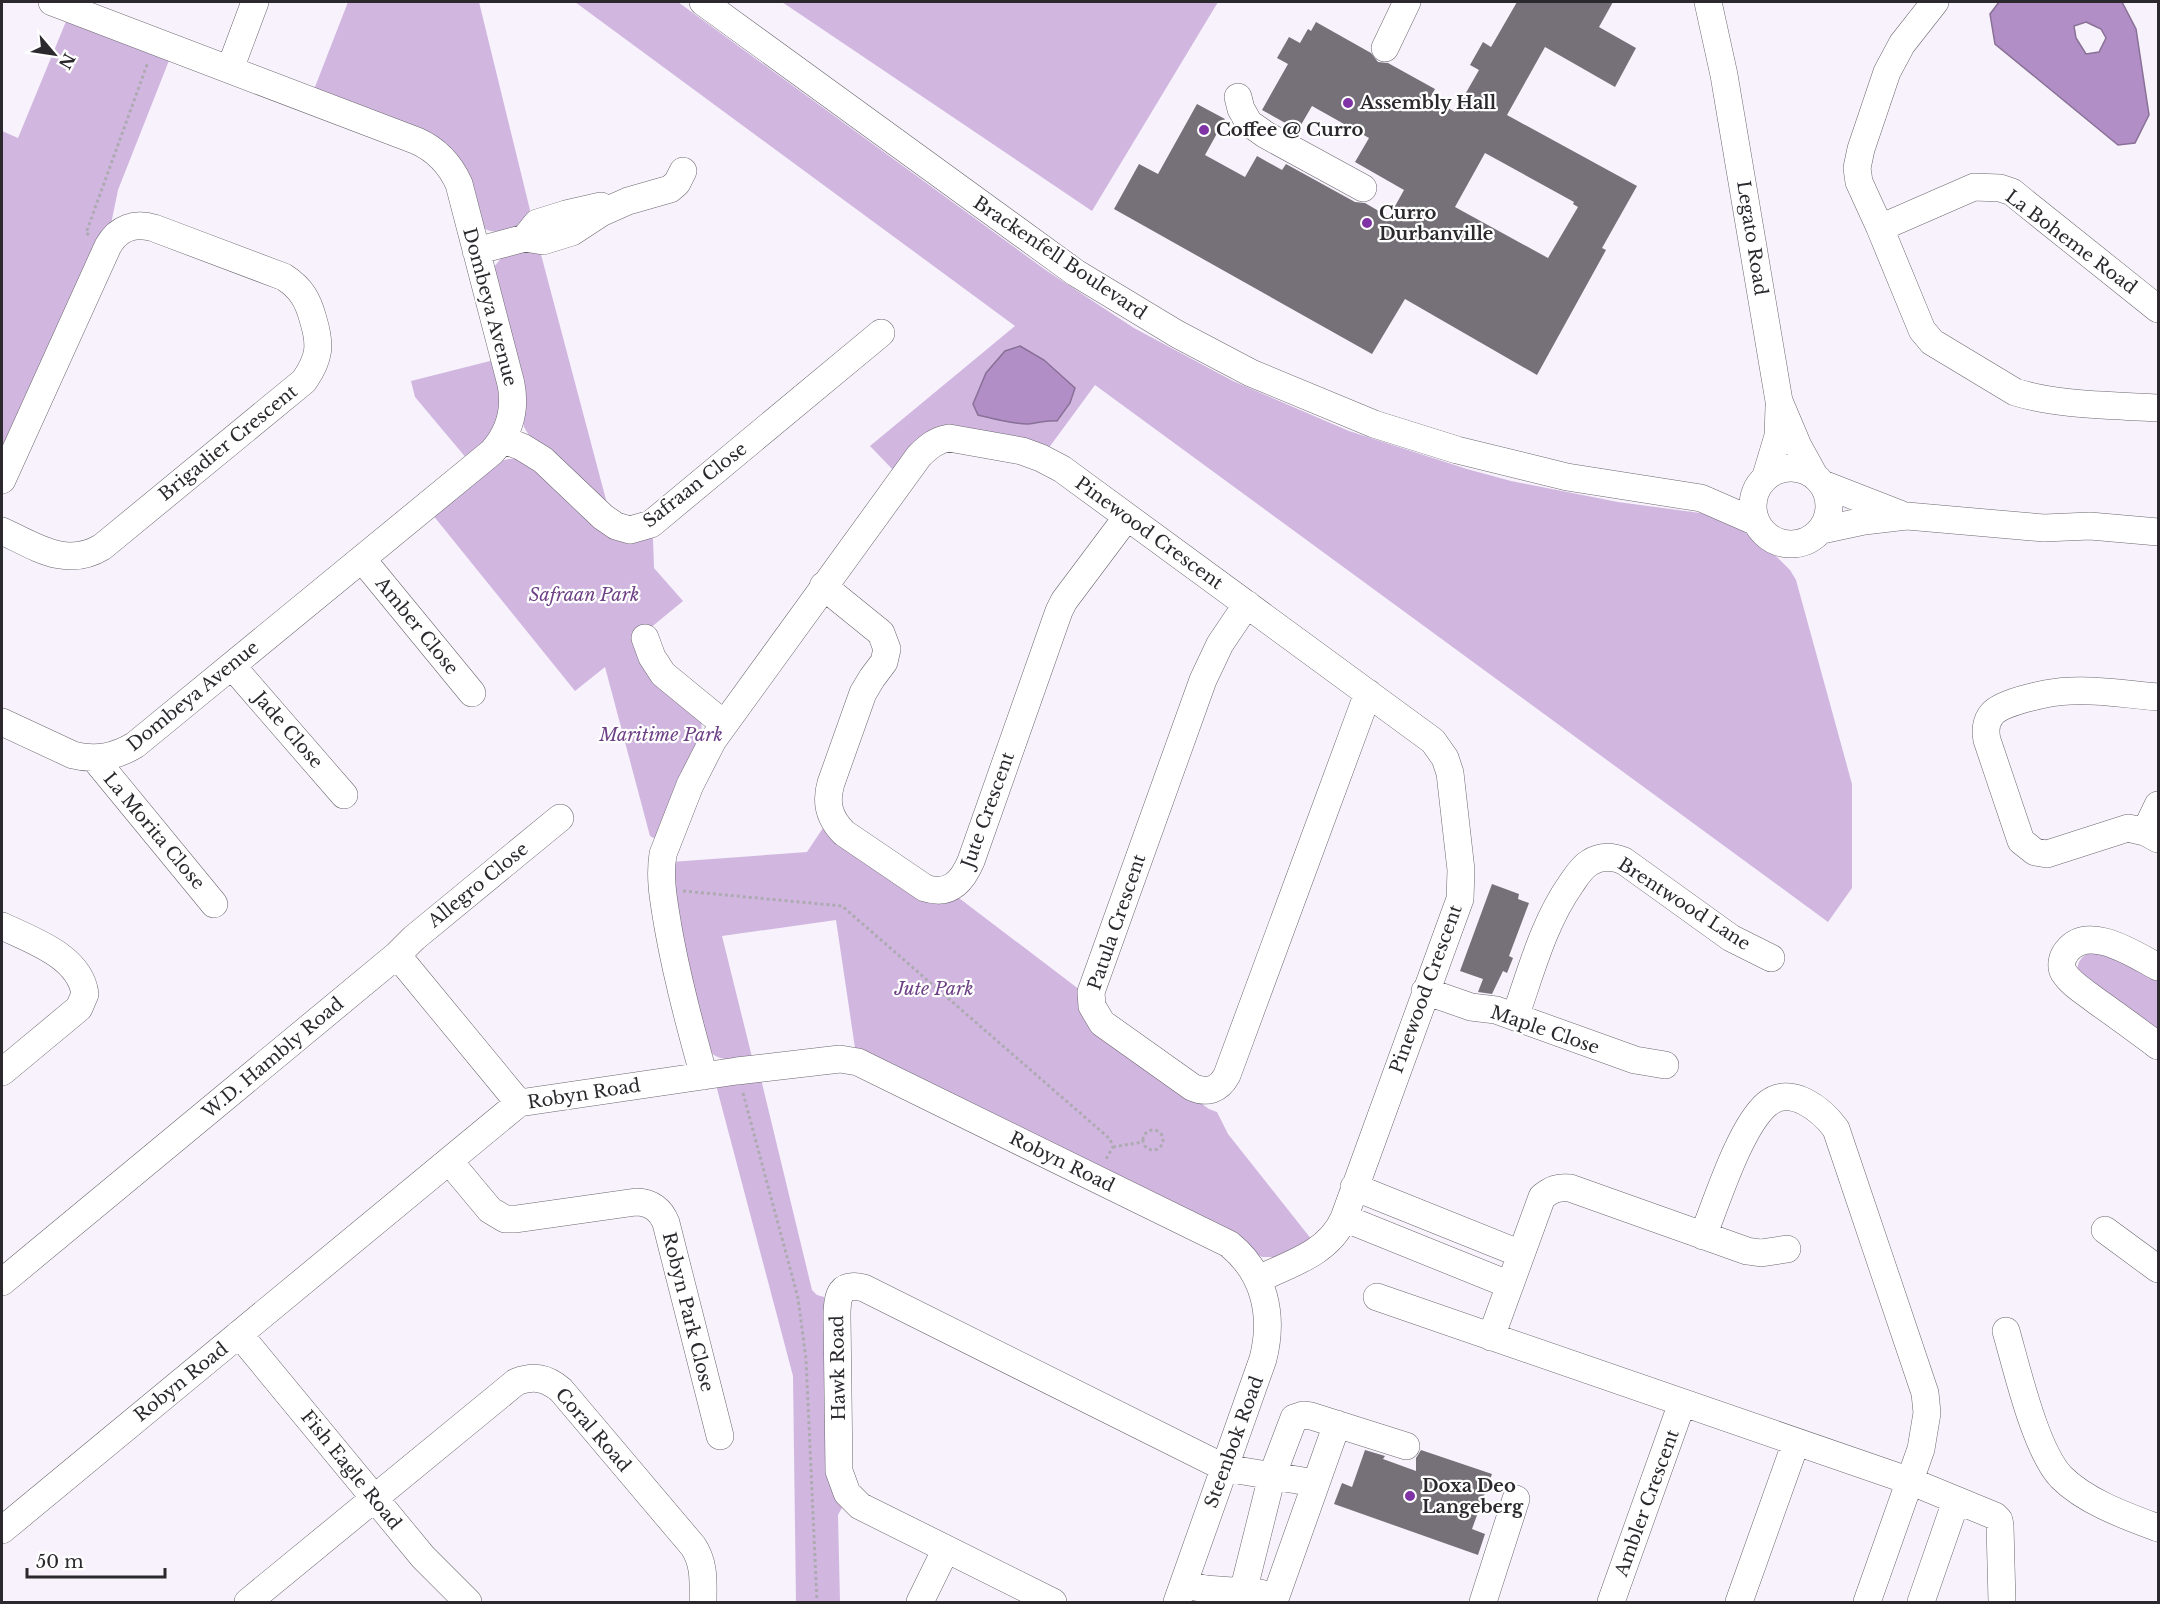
<svg xmlns="http://www.w3.org/2000/svg" width="2160" height="1604" font-family="'Libre Baskerville',serif">
	<style>
		.green { fill: #d1b7e0 }
		.water { fill: #b18ec5; stroke: #897097; stroke-width: 1.5; fill-rule: evenodd }
		.building { fill: #767179; fill-rule: evenodd }
		.lines { fill: none; stroke-linecap: round; stroke-linejoin: round }
		.minor-casing { stroke: #6c676f; stroke-width: 28 }
		.path { stroke: #aeaab2; stroke-width: 3; stroke-dasharray: 3 3; stroke-linecap: butt }
		.minor { stroke: #fff; stroke-width: 27 }
		.poi-dot { fill: #8033a5; stroke: #fff; stroke-width: 2 }
		.labels { text-anchor: middle; dominant-baseline: central; stroke-width: 4.5; stroke-linejoin: round; paint-order: stroke }
		.poi-label { font-size: 18px; font-weight: bold; fill: #2b292d; stroke: #fff; text-anchor: start }
		.street-label { font-size: 18px; fill: #2b292d; stroke: #fff }
		.park-label { font-size: 18px; font-style: italic; fill: #6e4186; stroke: #fff }
	</style>
	<rect width="100%" height="100%" fill="#f7f2fb"/>
	<path class="green" d="M348,2H479L530,210L524,224C510,228 495,237 482,227L469,184L313,92Z
		M575,2H678L1047,271L1134,328L1233,381L1349,431L1467,469L1511,481L1618,502L1715,515L1740,527L1758,545L1776,556L1790,570L1796,580L1852,784V888L1828,922L1095,385L1048,449L959,429L895,472L870,446L1015,326Z
		M782,2H1218L1092,211Z
		M67,19L170,58L118,190L110,229L2,461V131L18,138Z
		M539,247L609,511L533,442L524,427L494,267L502,257Z
		M494,360L502,390L496,429L467,459L415,397L411,381Z
		M509,459H518L649,534L653,539L654,568L683,601L637,639L701,720L702,734L657,840L650,836L605,667L575,691L432,514L500,461Z
		M825,825L955,895L1080,990L1093,1026L1209,1109L1217,1112L1228,1134L1312,1240L1276,1257H1262L855,1048L836,920L722,936L752,1057C734,1060 720,1063 707,1049L684,965L671,862L807,852Z
		M2100,949L2158,975V1035L2078,976C2075,959 2085,953 2100,949Z
		M761,1079L812,1290L817,1295L824,1297L830,1464L844,1504L838,1515L840,1602H796L793,1376L716,1085Z"/>
	<path class="water" d="M1999,2H2122L2136,29L2149,115L2135,143L2118,145L1995,44L1990,14ZM2086,22L2101,29L2106,38L2099,52L2086,54L2076,38L2074,26Z
		M1020,346L1044,360L1075,388L1070,403L1057,421C1047,420 1038,423 1028,424C1011,424 994,419 978,415L973,404L986,373L1005,351Z"/>
	<path class="building" d="M1517,2H1613L1599,27L1636,48L1615,87L1545,47L1507,115L1637,186L1602,248L1606,250L1537,375L1405,299L1372,354L1114,209L1139,164L1158,174L1197,104L1225,119L1205,155L1245,177L1257,156L1282,170L1286,164L1355,202L1365,203L1389,217L1404,190L1355,162L1369,138L1312,106L1298,130L1262,110L1288,64L1277,58L1289,37L1300,43L1308,29L1311,31L1316,22L1371,53L1378,62L1388,63L1435,89L1430,98L1455,112L1479,70L1470,65L1483,42L1491,47ZM1485,153L1574,202L1573,204L1578,207L1548,258L1455,207Z
		M1492,884L1519,894L1518,899L1529,903L1509,956L1513,958L1507,973L1503,971L1492,994L1478,992L1483,979L1460,971Z
		M1365,1450L1385,1456L1383,1459L1416,1471V1458L1421,1450L1492,1474L1472,1529L1485,1534L1478,1555L1334,1504L1342,1483L1352,1487Z"/>
	<g class="lines">
		<g class="minor-casing">
			<path id="minor" d="M703,2L1076,273L1177,334L1251,373L1374,424L1457,450L1567,477L1701,498L1756,522
				M1708,2L1724,75L1779,401L1798,446L1814,475
				M1935,2L1902,44L1887,72L1861,149L1857,168L1859,182L1880,228L1922,330L1932,342L2015,392C2060,406 2112,405 2158,408
				M1385,48L1407,2
				M230,69L255,2
				M1238,97L1241,109L1249,123L1266,135L1363,188
				M1880,228L1974,187L2000,188L2012,192L2023,201L2158,309
				M525,238L537,223L566,214L601,206
				M476,251L525,238L543,241L572,232L601,213L628,201L670,189L677,183L683,171
				M502,439L522,447L543,460L603,517L616,526L630,530L651,524L881,333
				M1753 506a38 38 0 1 1 76 0a38 38 0 1 1-76 0Z
				M1766,476L1778,436L1779,407
				M2,480L108,246C118,228 135,222 154,228L284,277C301,288 308,300 313,319C321,345 320,358 304,381L102,547C66,569 35,546 2,531
				M1823,484L1900,514
				M1822,530L1864,521L1907,516L2044,528L2090,526L2158,532
				M362,559L472,693
				M823,586L881,633L887,649L884,662L872,678L863,693L831,783C825,803 829,818 844,833L925,888C950,896 962,882 971,861L1059,611L1064,601L1127,517
				M1247,604L1220,644L1203,680L1091,992L1092,1006L1102,1023L1192,1087C1207,1094 1219,1090 1227,1075L1368,693
				M645,638L652,657L663,674L724,724
				M232,666L344,795
				M2158,697C2130,695 2099,689 2071,691C2054,691 2003,701 1992,714C1986,721 1985,731 1987,740L2021,841L2035,852L2047,854L2128,828L2145,832L2158,839
				M2,722L73,755C96,761 115,757 135,745L492,452C510,432 516,410 511,384L459,184C450,164 437,150 417,141L52,2
				M94,758L214,904
				M2145,832L2158,805
				M2,926C31,940 80,956 85,994L79,1008L2,1072
				M397,955L414,938L560,818
				M2158,967C2135,955 2089,923 2067,951C2062,957 2060,966 2064,973C2071,984 2085,992 2095,1000C2116,1015 2137,1030 2158,1046
				M1425,991L1471,1007L1496,1010L1635,1060L1665,1065
				M1515,1017C1531,972 1543,924 1571,884C1576,877 1581,868 1589,863C1600,856 1612,856 1624,861L1731,938L1771,958
				M704,1076C690,1027 677,978 668,927C664,902 659,879 663,854L690,785L713,740L919,456C928,447 936,440 949,438L1022,451L1041,458L1062,469L1433,741L1445,758L1450,773L1461,870L1460,899L1344,1218C1329,1253 1290,1264 1258,1279
				M449,1161L490,1210L505,1219H516L636,1202C651,1202 661,1210 666,1223L720,1436
				M1354,1187L1521,1254
				M1344,1218L1510,1285
				M2105,1230L2158,1269
				M1703,1236C1717,1201 1740,1127 1767,1104C1791,1084 1822,1110 1836,1129L1925,1393L1927,1413L1921,1449L1867,1602
				M2,1282L397,955L519,1103
				M1377,1297L1910,1481L1995,1516L1999,1520L2000,1526L2002,1602
				M2006,1331C2017,1369 2035,1449 2061,1477C2086,1502 2126,1516 2158,1528
				M239,1334L423,1557L468,1602
				M1491,1337L1542,1197C1552,1189 1558,1187 1570,1188L1747,1251L1761,1253L1787,1249
				M2,1530L519,1103L737,1071L840,1059L858,1062L868,1067L1229,1244C1265,1273 1274,1316 1263,1359L1177,1602
				M1184,1584L1205,1589L1260,1593
				M1243,1592L1272,1476L1294,1418L1303,1415L1311,1416L1406,1446
				M1276,1596L1337,1424
				M248,1602L516,1382C534,1375 547,1378 561,1390L693,1546C705,1564 703,1582 703,1602
				M920,1602L946,1549
				M1053,1602L860,1506L847,1493L839,1471L837,1316C837,1295 840,1282 864,1288L1225,1468L1315,1483
				M1483,1602L1516,1499
				M1611,1602L1682,1403
				M1739,1602L1796,1442
				M1921,1602L1956,1501"/>
		</g>
		<path class="path" d="M89,235L86,233L148,62
			M683,891L842,906L1110,1139L1113,1147L1106,1159
			M743,1093L798,1298L806,1359L817,1602
			M1143 1140a10 10 0 1 1 20 0a10 10 0 1 1-20 0Z
			M1113,1147L1143,1142"/>
		<use href="#minor" class="minor"/>
	</g>
	<g class="poi-dot">
		<circle cx="1348" cy="103" r="6"/>
		<circle cx="1204" cy="130" r="6"/>
		<circle cx="1367" cy="223" r="6"/>
		<circle cx="1410" cy="1496" r="6"/>
	</g>
	<g class="labels">
		<g class="poi-label">
			<text x="1360" y="103">Assembly Hall</text>
			<text x="1216" y="130">Coffee @ Curro</text>
			<text x="1379" y="213">Curro<tspan x="1379" dy="21">Durbanville</tspan></text>
			<text x="1422" y="1486">Doxa Deo<tspan x="1422" dy="21">Langeberg</tspan></text>
		</g>
		<g class="street-label">
			<text transform="translate(1752 238) rotate(81)">Legato Road</text>
			<text transform="translate(2071 242) rotate(37)">La Boheme Road</text>
			<text transform="translate(1060 258) rotate(34)">Brackenfell Boulevard</text>
			<text transform="translate(490 307) rotate(75)">Dombeya Avenue</text>
			<text transform="translate(228 443) rotate(-39)">Brigadier Crescent</text>
			<text transform="translate(695 485) rotate(-38)">Safraan Close</text>
			<text transform="translate(1149 533) rotate(36)">Pinewood Crescent</text>
			<text transform="translate(417 626) rotate(51)">Amber Close</text>
			<text transform="translate(193 696) rotate(-39)">Dombeya Avenue</text>
			<text transform="translate(288 730) rotate(49)">Jade Close</text>
			<text transform="translate(988 810) rotate(-70)">Jute Crescent</text>
			<text transform="translate(154 831) rotate(50)">La Morita Close</text>
			<text transform="translate(478 885) rotate(-39)">Allegro Close</text>
			<text transform="translate(1684 904) rotate(33)">Brentwood Lane</text>
			<text transform="translate(1117 922) rotate(-71)">Patula Crescent</text>
			<text transform="translate(1426 989) rotate(-70)">Pinewood Crescent</text>
			<text transform="translate(1545 1030) rotate(19)">Maple Close</text>
			<text transform="translate(273 1058) rotate(-40)">W.D. Hambly Road</text>
			<text transform="translate(584 1094) rotate(-9)">Robyn Road</text>
			<text transform="translate(1062 1162) rotate(26)">Robyn Road</text>
			<text transform="translate(688 1312) rotate(76)">Robyn Park Close</text>
			<text transform="translate(838 1368) rotate(-91)">Hawk Road</text>
			<text transform="translate(181 1382) rotate(-39)">Robyn Road</text>
			<text transform="translate(593 1430) rotate(49)">Coral Road</text>
			<text transform="translate(1234 1442) rotate(-70)">Steenbok Road</text>
			<text transform="translate(351 1470) rotate(51)">Fish Eagle Road</text>
			<text transform="translate(1647 1503) rotate(-70)">Ambler Crescent</text>
		</g>
		<g class="park-label">
			<text x="584" y="595">Safraan Park</text>
			<text x="661" y="735">Maritime Park</text>
			<text x="934" y="989">Jute Park</text>
		</g>
	</g>
	<rect width="2160" height="1604" fill="none" stroke="#2b292d" stroke-width="6"/>
	<g transform="translate(54 54) rotate(119)" stroke="#ffffff" stroke-width="4.5" paint-order="stroke">
	<path d="M0-4.5L10 22L0 15L-10 22Z" fill="#2b292d"/>
	<text y="-9" font-size="16" font-weight="bold" text-anchor="middle" fill="#2b292d">N</text>
	</g>
	<path d="M27 1568v9h138v-9" fill="none" stroke="#2b292d" stroke-width="3"/>
	<text x="36" y="1568" font-size="18" fill="#2b292d" stroke="#ffffff" stroke-width="4.5" paint-order="stroke">50 m</text>
</svg>
